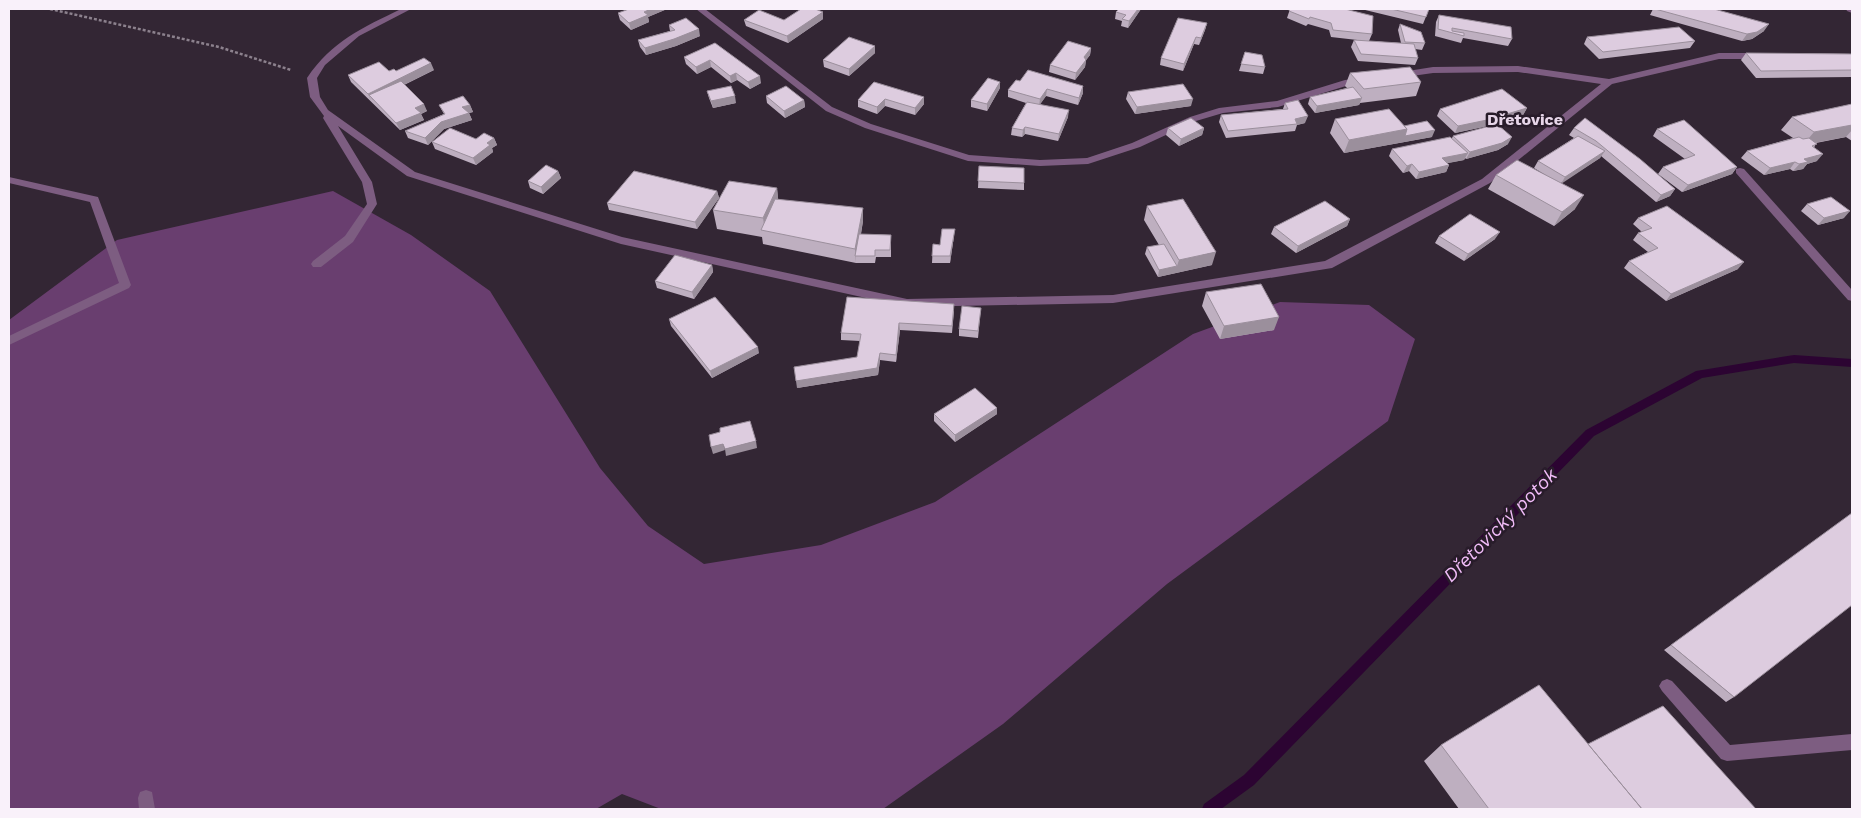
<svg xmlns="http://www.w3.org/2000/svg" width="1861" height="818" font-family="'Work Sans',sans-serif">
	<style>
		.forest { fill: #693e6f }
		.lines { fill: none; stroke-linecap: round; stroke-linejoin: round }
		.stream { fill: #2c0432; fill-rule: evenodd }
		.path { stroke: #8c818d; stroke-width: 2.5; stroke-dasharray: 3 2; stroke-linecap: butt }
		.lane { fill: #7d5d81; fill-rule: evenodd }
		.street { fill: #7d5d81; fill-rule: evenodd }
		.wall { fill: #beafc0 }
		.shaded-wall { fill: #9b8f9c }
		.building { fill: #ddccdf; stroke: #9b8f9c }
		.labels { text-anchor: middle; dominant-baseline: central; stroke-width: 5; stroke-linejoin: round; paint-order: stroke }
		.far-quarter-label { font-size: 16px; font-weight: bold; fill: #e7d6e9; stroke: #281c2a }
		.water-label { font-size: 19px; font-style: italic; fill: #f1bcf8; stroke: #281c2a }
	</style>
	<rect width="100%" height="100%" fill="#332634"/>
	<path class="forest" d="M333,191L411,235L490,291L600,468L648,526L704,564L821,545L935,502L1193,334L1280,302L1369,305L1415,339L1388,421L1167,584L1003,724L883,809H661L622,794L596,809H9V320L117,240Z"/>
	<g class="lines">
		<path class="stream" d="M1794,355L1852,359V367L1794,363L1702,378L1594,436L1254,785L1221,809H1202L1204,804L1244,775L1586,430L1696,371Z"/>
		<path class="path" d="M50,9L219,47L291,70"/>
		<path class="lane" d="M1667,679L1672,681L1730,745L1852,734V750L1727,761L1721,759L1662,691L1659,686L1662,681Z"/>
		<path class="street" d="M401,9H411L359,36L325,65L317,78L320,97L328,110L415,172L622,237L907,299L1113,295L1325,261L1482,179L1601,84L1518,72L1433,73L1398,78L1393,75L1395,73L1433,67L1518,66L1609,79L1719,53H1760L1765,56L1760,59H1719L1612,84L1490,183L1332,268L1113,303L907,307L621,244L407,176L338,126L372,182L377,204L353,242L321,267H313L311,264L313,261L345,236L367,204L362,182L323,118L324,116L310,97L307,78C332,41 362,28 401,9Z
			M696,9H705L832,107L871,124L969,155L1040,160L1087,158L1132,143L1190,117L1219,108L1277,101L1345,80L1364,78L1369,81L1364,84L1346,86L1278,107L1223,113L1196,121L1140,147L1088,164L1040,166L968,161L865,128L826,111Z
			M1846,9H1852V13L1847,11Z
			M1740,168L1744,169L1852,290V301L1848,300L1736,173V169Z
			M9,177L98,197L131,285L129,288L9,345V336L119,283L90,202L9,183Z
			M146,790L152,792L155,809H139L138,798L140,792Z"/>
	</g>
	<path class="wall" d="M667,9L648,17L649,22L631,30L620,20L618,13Z
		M1119,9H1141L1128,28L1121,26L1122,21L1115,19L1116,12Z
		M1290,9L1372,34L1369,41L1401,43L1398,30L1400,24L1425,43L1422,50L1415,49L1418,58L1415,65L1358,61L1351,47L1354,40L1366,41L1331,37L1329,30L1308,24L1306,26L1287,18Z
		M1361,9H1429L1423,24Z
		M1653,9H1714L1764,31L1752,39L1742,41L1650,15Z
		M1439,15L1512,39L1508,46L1463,38L1461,43L1435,36L1436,22Z
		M823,19L788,43L746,26L744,20H784Z
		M1207,23L1205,30L1199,45L1194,44L1183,71L1160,65L1161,58Z
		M669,25L700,36L676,46L646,55L640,47L638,40L670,31Z
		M1587,37L1695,41L1690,48L1599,59L1584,44Z
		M715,43L761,83L750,89L737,80L731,83L711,67L697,74L686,64L684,57Z
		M875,46V53L849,76L824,67L823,60Z
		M1091,48L1090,55L1086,60L1085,67L1075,80L1049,72L1050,65Z
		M1245,52L1265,67L1263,74L1239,71Z
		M1746,53L1852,54V77L1756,78L1741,60Z
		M434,70L404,85L427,111L421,114L424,120L400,130L351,82L348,75L389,71H396Z
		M1350,73L1421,82L1416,96L1360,103L1359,105L1315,113L1308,104L1310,97L1347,88L1345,86Z
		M1020,81L1083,86V93L1078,105L1046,96L1040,104L1068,117L1058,141L1025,134L1022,137L1011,135L1012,128L1026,103L1008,97V90Z
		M874,82L924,104L915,115L885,106L877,114L858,107V100Z
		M1000,88L987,111L971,107V100Z
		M707,91L736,103L713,108L709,98Z
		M1128,92L1191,106L1135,114L1126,99Z
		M766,96L804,100L805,107L785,118L767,103Z
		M1285,103L1305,123L1297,125L1295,131L1226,138L1219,122L1221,115L1283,109Z
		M1852,104V141L1846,137L1816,143L1814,148L1817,161L1807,164L1803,169L1793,171L1790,169L1764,175L1741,158L1747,151L1793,138L1781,130L1792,117Z
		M439,105H470L473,112L469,113L472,120L444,129L428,145L408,138L405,131L444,114Z
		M1527,108L1523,115L1483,127L1455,133L1437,116L1440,109Z
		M1585,118L1675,189L1670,196L1656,202L1601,156L1600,158L1561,183L1575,209L1554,226L1488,189L1496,175L1552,179L1534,168L1538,161L1574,138L1569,135L1574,128Z
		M1335,119L1404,126L1432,137L1344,153L1330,133Z
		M1168,128H1204L1202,135L1179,146L1166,135Z
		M1657,129L1737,167L1732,174L1682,192L1658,174L1663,167L1685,159L1653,136Z
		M1453,136L1508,144L1498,150L1466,159L1465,158L1464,160L1447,163L1449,165L1446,172L1416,179L1409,171L1403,173L1389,156L1392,149L1452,138Z
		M494,138L497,145L492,148L493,152L476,165L435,149L432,142Z
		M979,166L1024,183V190L978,188Z
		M558,171L561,178L543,194L530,188L528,181Z
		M777,188L778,199L863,221L861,234L891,235V257H876L875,263H856L763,244L762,237L717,229L713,210Z
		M717,191L719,198L697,229L609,210L607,203Z
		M1807,204L1844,218L1818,225L1801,211Z
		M1147,206L1212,265L1158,277L1145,254L1147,247L1159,245L1144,220Z
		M1638,218L1738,269L1666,301L1624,268L1629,261L1648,252L1633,240L1638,233L1642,232L1633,224Z
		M1350,219L1347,226L1296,253L1271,234L1274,227Z
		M954,236L950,263H932L933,244L940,245Z
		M1439,236L1495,239L1464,261L1435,243Z
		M712,265L713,272L694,299L657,288L655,281Z
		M1206,292L1274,330L1220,339L1202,306Z
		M981,308L978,338L959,336V329Z
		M954,311L952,333L900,330L896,362L880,360L878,375L797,388L857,357L860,341L841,340V333Z
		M669,319L759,353L712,378L671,326Z
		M997,408V414L955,442L934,421V414Z
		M1671,645L1734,697L1726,702L1664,650Z
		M1588,744L1756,809H1459L1424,761L1441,745Z"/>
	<path class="shaded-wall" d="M651,9H667L648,17L649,22L631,30L629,23L644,12Z
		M1138,9H1141L1128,28L1129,21Z
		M823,12V19L788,43L787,36Z
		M1207,23L1205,30L1199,45L1201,38Z
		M1769,24L1764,31L1752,39L1742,41L1747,34Z
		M699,29L700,36L676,46L646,55L645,48Z
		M1196,37L1194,44L1183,71L1184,64Z
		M875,46V53L849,76V69Z
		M1091,48L1090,55L1084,63L1086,60L1085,67L1075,80L1076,73L1084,57Z
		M710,60L711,67L697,74L696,67Z
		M431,63L434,70L373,100L369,95L371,101L368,94Z
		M736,73L737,80L731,83L730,76Z
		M760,76L761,83L750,89L748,82Z
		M1000,82V88L987,111V104Z
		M1083,86V93L1078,105L1079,98Z
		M1047,89L1046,96L1039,106L1040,99Z
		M735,96L736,103L713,108L711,101Z
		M924,97V104L915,115V108Z
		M1362,98L1359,105L1315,113L1317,106Z
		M885,99V106L877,114V107Z
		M1193,99L1191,106L1135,114L1137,107Z
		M804,100L805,107L785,118L784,111Z
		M424,104L427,111L421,114L424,120L400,130L396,123L415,108Z
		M470,105L473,112L469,113L472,120L444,129L428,145L425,138L441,122L462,107Z
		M1527,108L1523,115L1483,127L1455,133L1458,126Z
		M1069,110L1068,117L1058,141L1059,134Z
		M1308,116L1305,123L1297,125V124L1295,119Z
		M1852,125V130L1846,137L1803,145L1814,132Z
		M1025,127V134L1022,137L1023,130Z
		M1204,128L1202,135L1179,146L1181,139Z
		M1407,129L1435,130L1432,137L1344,153L1349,140Z
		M1512,137L1508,144L1498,150L1466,159L1470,152Z
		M494,138L497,145L492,148L493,152L476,165L473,158L487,143Z
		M1605,151L1600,158L1561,184L1565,177Z
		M1468,153L1464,160L1439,165L1442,158Z
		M1823,154L1817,161L1807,164L1803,169L1793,171L1804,159Z
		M1795,162L1790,169L1764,175L1770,168Z
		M1412,164L1409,171L1403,173L1407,166Z
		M1449,165L1446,172L1416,179L1419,172Z
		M1737,167L1732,174L1682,192L1688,185Z
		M558,171L561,178L543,194L541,187Z
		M777,188L779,207L765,231L763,218Z
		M1675,189L1670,196L1656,202L1661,195Z
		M717,191L719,198L697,229L695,222Z
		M1584,195L1575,209L1554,226L1562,212Z
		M863,208V221L857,256H855L856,263L855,249Z
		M1850,211L1844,218L1818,225L1824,218Z
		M1350,219L1347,226L1296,253L1298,246Z
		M955,229L954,236L950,263V256Z
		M1500,232L1495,239L1464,261L1468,254Z
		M1216,252L1212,265L1158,277L1159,270L1177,266L1179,260Z
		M1744,262L1738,269L1666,301L1671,294Z
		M712,265L713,272L694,299L692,292Z
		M1279,317L1274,330L1220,339L1224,326Z
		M899,323L900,330L896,362V355Z
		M758,347L759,353L712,378L710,371Z
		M880,353V360L878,375L797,388L796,381Z
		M997,408V414L955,442V435Z
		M756,441L757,448L726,456L725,449Z
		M723,444L725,450L713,454L711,447Z"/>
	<path class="building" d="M629,9H651L644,12L648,15L629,23L618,13Z
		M801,9H815L823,12L787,36L744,20L759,10L784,20Z
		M1119,9H1138L1129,21L1122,19L1126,15L1116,12Z
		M1290,9H1345L1373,16L1372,34L1333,30L1331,23L1310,17L1309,19L1289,11Z
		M1391,9H1429L1426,17Z
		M1655,9H1714L1769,24L1757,32L1747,34Z
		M1439,15L1511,27L1512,39L1452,28V31L1464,33V36L1438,29Z
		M686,18L699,29L674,39L645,48L638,40L675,30L669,25Z
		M1178,18L1207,23L1201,38L1196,37L1184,64L1161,58Z
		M1400,24L1421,32L1425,43L1405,42Z
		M1679,27L1695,41L1603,52L1587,37Z
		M849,37L875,46L849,69L823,60Z
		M1354,40L1414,44L1418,58L1361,54Z
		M1068,41L1091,48L1084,57L1086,60L1076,73L1050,65Z
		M715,43L760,76L748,82L736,73L730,76L710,60L696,67L684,57Z
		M1245,52L1262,55L1265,67L1241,64Z
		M1746,53L1852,54V70L1761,71Z
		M424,58L431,63L368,94L348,75L379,62L389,71L394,69L396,71Z
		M1410,67L1421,82L1364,89L1350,73Z
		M1028,70L1083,86L1079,98L1047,89L1040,99L1008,90L1016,80L1020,81Z
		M988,78L1000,82L987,104L971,100Z
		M401,81L424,104L415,108L421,113L396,123L369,95Z
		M874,82L924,97L915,108L885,99L877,107L858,100Z
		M1183,84L1193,99L1137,107L1128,92Z
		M731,86L735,96L711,101L707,91Z
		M786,86L804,100L784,111L766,96Z
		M1353,87L1362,98L1317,106L1310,97Z
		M1502,89L1527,108L1487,120L1458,126L1440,109Z
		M463,96L470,105L462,107L469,113L441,122L425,138L405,131L445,114L439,105Z
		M1298,100L1308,116L1295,119L1297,124L1228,131L1221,115L1288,109L1285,103Z
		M1027,102L1069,110L1059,134L1025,127L1023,130L1012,128Z
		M1852,104V125L1814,132L1792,117Z
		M1389,109L1407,129L1349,140L1335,119Z
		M1191,118L1204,128L1181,139L1168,128Z
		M1585,118L1640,159L1675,189L1661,195L1596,141L1574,128Z
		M1684,120L1737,167L1688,185L1663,167L1695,155L1657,129Z
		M1427,121L1435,130L1405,136L1407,129L1404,126Z
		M1497,124L1512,137L1502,143L1470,152L1453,136Z
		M450,128L476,139L484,133L494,138L487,143L490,145L473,158L432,142Z
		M1578,136L1605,151L1565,177L1538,161Z
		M1450,137L1468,153L1442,158L1449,165L1419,172L1412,164L1407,166L1392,149Z
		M1799,137L1803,139L1809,138L1817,144L1812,146L1823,154L1804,159L1808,162L1799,164L1795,162L1770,168L1747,151Z
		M1517,160L1584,195L1562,212L1496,175Z
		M546,165L558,171L541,187L528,181Z
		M979,166L1024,168V183L978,181Z
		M634,171L717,191L695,222L607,203Z
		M729,181L777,188L763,218L713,210Z
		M1831,197L1850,211L1824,218L1807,204Z
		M775,199L863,208L855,249L761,230Z
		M1183,199L1216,252L1179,260L1147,206Z
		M1325,201L1350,219L1298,246L1274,227Z
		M1667,206L1744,262L1671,294L1629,261L1658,248L1638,233L1652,228L1638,218Z
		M1470,214L1500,232L1468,254L1439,236Z
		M942,229H955L950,256H932L933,244L940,245Z
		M859,234L891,235L890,250H875V256H855Z
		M1164,244L1177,266L1159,270L1147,247Z
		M675,255L712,265L692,292L655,281Z
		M1261,284L1279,317L1224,326L1206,292Z
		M715,297L758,347L710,371L669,319Z
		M847,297L954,304L952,326L899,323L896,355L880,353L877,368L796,381L794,367L857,357L861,334L841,333Z
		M962,306L981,308L978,331L959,329Z
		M975,388L997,408L955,435L934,414Z
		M750,421L756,441L725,449L723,444L711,447L709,435L720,432V428Z
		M1852,513V605L1734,697L1671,645Z
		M1539,685L1642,809H1489L1441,745Z
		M1663,706L1756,809H1642L1588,744Z"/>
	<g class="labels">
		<g class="far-quarter-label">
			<text x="1525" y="119">Dřetovice</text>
		</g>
		<g class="water-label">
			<text transform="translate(1500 525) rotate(-45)">Dřetovický potok</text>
		</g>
	</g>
	<rect width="1861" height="818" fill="none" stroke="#f9f1fa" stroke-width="20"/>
</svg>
